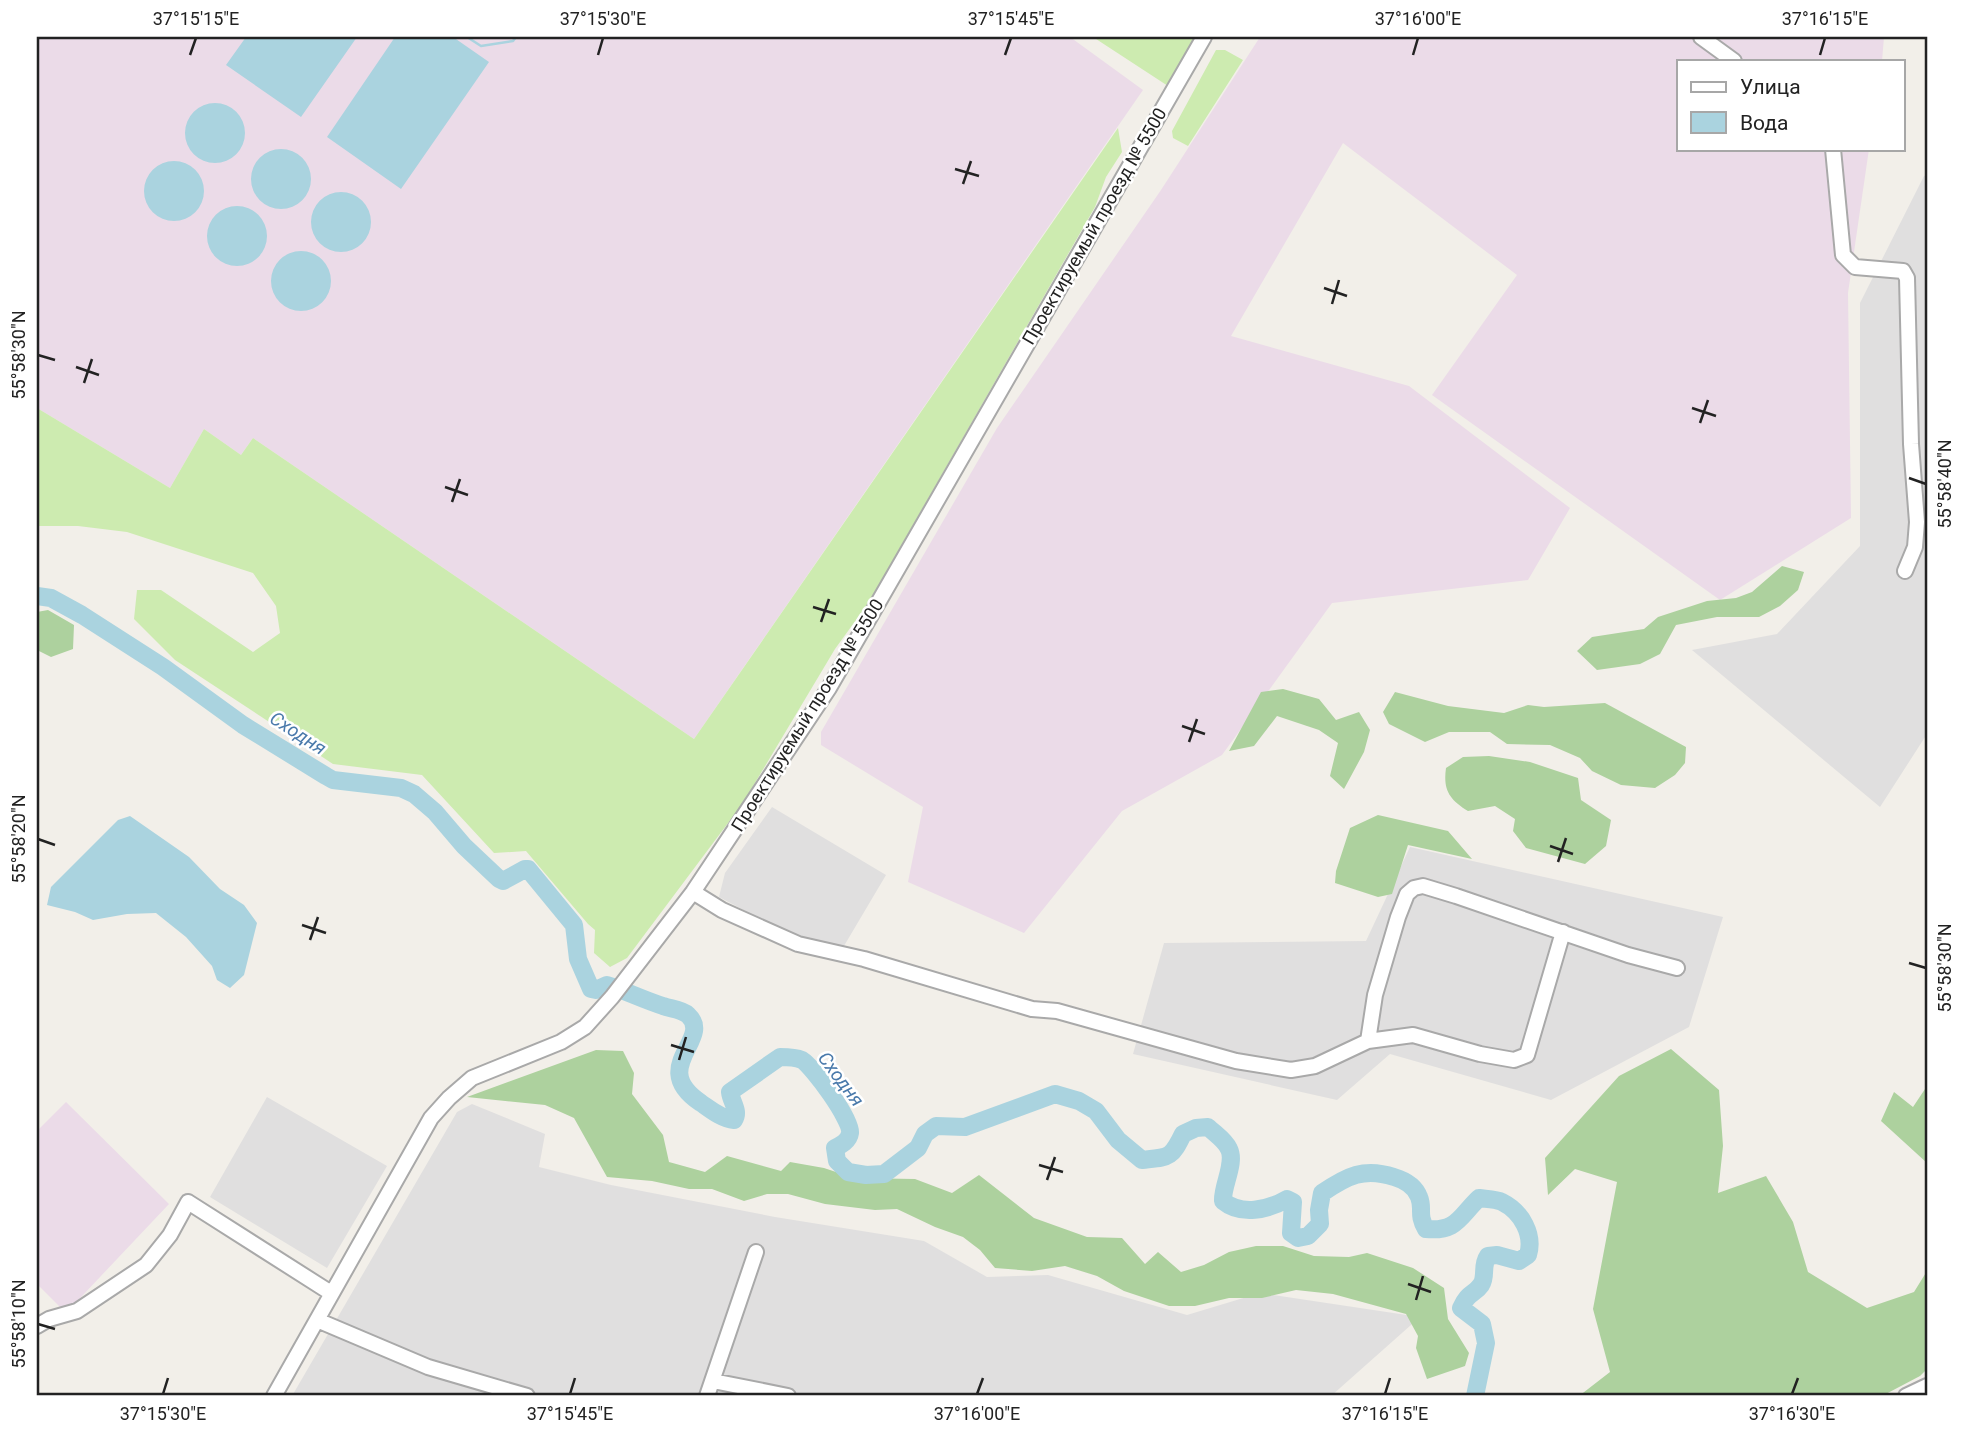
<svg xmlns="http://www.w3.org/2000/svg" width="1964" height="1433" font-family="Roboto,sans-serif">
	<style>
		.residential { fill: #e0dfdf }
		.industrial { fill: #ebdbe8 }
		.grass { fill: #cdebb0 }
		.forest { fill: #add19e }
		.water { fill: #aad3df }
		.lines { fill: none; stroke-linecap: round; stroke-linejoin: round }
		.stream { stroke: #aad3df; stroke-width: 2.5 }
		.river { stroke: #aad3df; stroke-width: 18 }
		.minor-casing { stroke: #a9a9a9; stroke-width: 18 }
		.minor { stroke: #fff; stroke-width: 14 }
		.ticks { fill: none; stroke: #222; stroke-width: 2.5 }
		.labels { text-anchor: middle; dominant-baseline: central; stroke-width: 5; stroke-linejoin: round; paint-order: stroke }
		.street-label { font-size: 18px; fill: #222; stroke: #fff }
		.water-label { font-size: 19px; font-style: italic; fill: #4a7aab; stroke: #fff }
		.neatline { fill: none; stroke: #222; stroke-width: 2.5 }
		.ticks-label { font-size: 18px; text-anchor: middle; fill: #222 }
	</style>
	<rect width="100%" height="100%" fill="#f2efe9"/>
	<path class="residential" d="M1927,175V734L1880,807L1692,650L1777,634L1860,546V303L1924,176Z
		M772,807L886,875L841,951L816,948L719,897L725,873Z
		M1410,847L1723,917L1689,1027L1551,1100L1390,1054L1337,1100L1133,1054L1164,943L1366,941Z
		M267,1097L387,1166L327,1268L210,1197Z
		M472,1104L545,1134L539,1167L611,1185L775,1217L924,1241L987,1277L1048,1275L1187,1315L1260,1293L1420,1317L1331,1396H292L457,1112Z"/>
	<path class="industrial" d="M37,37H1070L1143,90L694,739L253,438L241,455L204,429L170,488L37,408Z
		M1260,37H1884L1882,61H1679V149H1869L1848,293L1851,518L1720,600L1432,395L1517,275L1343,143L1231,336L1409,386L1570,508L1528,580L1332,603L1222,755L1122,811L1024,933L908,882L923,807L821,745V732L997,428L1161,190Z
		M66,1102L169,1204L66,1313L37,1284V1131Z"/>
	<path class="grass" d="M1093,37H1195L1168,86Z
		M1216,50H1225L1243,60L1188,146L1173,138L1172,131Z
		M1118,128L1122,152L1106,177L1095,207L869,602L835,649L743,803L627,958L610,967L594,953L595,930L588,924L526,851L494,853L422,775L333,764L175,660L134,619L137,590H161L253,652L280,633L276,606L253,573L127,532L78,526H37V408L170,488L204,429L241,455L253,438L694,739Z"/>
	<path class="forest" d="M1782,566L1804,572L1798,590L1780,606L1759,617H1717L1676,625L1660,654L1640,664L1597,670L1577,651L1592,637L1644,629L1658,617L1707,601L1736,598L1752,592Z
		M48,610L74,625L73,649L51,657L37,650V612Z
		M1283,689L1319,699L1336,720L1359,712L1370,730L1364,752L1344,789L1330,776L1338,743L1319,730L1277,716L1254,746L1229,751L1261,692Z
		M1395,692L1448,706L1504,713L1528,705L1544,707L1605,703L1686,747L1685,763L1675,775L1655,788L1621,785L1592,771L1580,758L1550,745L1507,744L1490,732H1449L1425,742L1389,724L1383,712Z
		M1489,756L1530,762L1578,778L1581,800L1611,820L1606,846L1585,864L1526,848L1513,831L1515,819L1495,806L1468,811C1449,799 1443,790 1446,768L1463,757Z
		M1378,815L1448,831L1472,859L1408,845L1392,894L1378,897L1335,883L1336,871L1350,828Z
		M1671,1049L1719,1090L1723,1146L1718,1193L1766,1176L1793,1222L1808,1272L1867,1308L1914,1292L1927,1271V1369L1920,1376L1882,1396H1579L1610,1372L1593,1309L1617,1182L1575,1169L1548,1195L1545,1158L1619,1076Z
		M596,1050L623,1051L634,1073L632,1094L663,1135L669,1162L705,1172L727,1156L781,1171L790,1162L824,1168L854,1178L915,1179L952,1193L979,1175L1034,1218L1087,1237L1122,1238L1145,1264L1158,1252L1181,1272L1204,1265L1229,1252L1256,1246H1283L1314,1256L1349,1257L1367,1253L1413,1268L1444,1288L1448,1319L1469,1353L1465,1366L1427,1379L1416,1348L1418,1336L1406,1314L1333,1294L1296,1290L1262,1298H1229L1195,1306H1169L1124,1291L1097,1276L1065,1266L1032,1271L995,1268L980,1250L963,1237L935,1227L897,1209L875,1210L825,1204L788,1194H767L744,1201L712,1189H689L652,1181L607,1177L574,1118L545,1105L467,1097Z
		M1927,1086V1163L1881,1121L1894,1092L1913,1107Z"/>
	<path class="water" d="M246,37H357L301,117L226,65Z
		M395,37H453L489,62L401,189L327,137Z
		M185 133a30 30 0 1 1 60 0a30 30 0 1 1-60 0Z
		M251 179a30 30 0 1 1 60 0a30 30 0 1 1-60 0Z
		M144 191a30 30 0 1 1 60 0a30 30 0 1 1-60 0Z
		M311 222a30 30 0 1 1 60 0a30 30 0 1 1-60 0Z
		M207 236a30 30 0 1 1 60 0a30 30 0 1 1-60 0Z
		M271 281a30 30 0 1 1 60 0a30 30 0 1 1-60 0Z
		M130,816L189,857L220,889L244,905L257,923L244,975L230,988L217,980L212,966L186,937L156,913L127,914L93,920L75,912L47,905L51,887L118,820Z"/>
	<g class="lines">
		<path class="stream" d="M467,37L481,46L513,41L516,37"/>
		<path class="river" d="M37,596L51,598L82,615L163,667L243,725L326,776L333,780L401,788L414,794L435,812L464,846L499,879L503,881L525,869H528L574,925L578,959L591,989L596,990L607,985C626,991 644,1000 663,1006C671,1009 681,1009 688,1015C714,1039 647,1067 701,1103C711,1110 722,1119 734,1120C740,1111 731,1102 730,1092L780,1057C788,1057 795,1057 802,1060C813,1067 852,1120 850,1133C849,1141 841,1145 835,1148L837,1161L848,1172L866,1175L884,1174L918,1148L925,1134L936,1126L965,1127L1055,1094L1079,1101L1096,1111L1118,1140L1142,1160C1169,1157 1171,1159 1183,1134L1196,1128L1208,1127C1215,1134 1225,1140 1229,1149C1236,1163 1222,1186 1223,1201C1241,1216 1268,1210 1287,1199L1293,1202L1291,1233L1298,1238L1308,1236L1320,1224L1319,1210L1322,1193C1347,1176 1364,1167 1394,1177C1404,1180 1415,1186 1419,1197C1424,1209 1417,1214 1426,1229C1457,1232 1459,1217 1479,1198C1486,1199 1496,1199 1502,1202C1522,1212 1534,1235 1528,1255L1519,1261L1497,1255L1488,1256C1481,1266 1487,1276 1481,1285C1474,1295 1468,1292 1461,1308L1482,1324L1486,1343L1475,1396"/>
		<g class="minor-casing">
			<path id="minor" d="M1701,37L1734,61
				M1833,149L1843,255L1855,267L1903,271L1907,278L1911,444L1917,522L1915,547L1905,571
				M693,892L722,910L798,944L864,959L1032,1009L1057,1011L1236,1061L1291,1070L1315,1066L1368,1041L1375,995L1398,917L1407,894L1414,888L1423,886L1456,896L1628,955L1677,968
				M1368,1041L1413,1035L1480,1054L1514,1060L1527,1055L1563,932
				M317,1320L428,1367L527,1396
				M37,1326L49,1319L77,1311L146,1265L170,1235L188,1202L331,1293
				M713,1381L788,1396
				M274,1396L431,1118L449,1098L472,1078L561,1042L585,1027L612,997L693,892L829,688L1204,37
				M707,1396L756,1252
				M1906,1396L1927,1386"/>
		</g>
		<use href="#minor" class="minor"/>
	</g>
	<path class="ticks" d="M190,55L196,38M598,55L603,38M1005,55L1011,38M1413,55L1418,38M1820,55L1825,38M955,169L979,176M963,184L971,161M1324,288L1347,296M1332,304L1339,280M38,355L55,360M76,367L99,375M84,383L92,359M1692,408L1716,416M1700,423L1708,400M1909,478L1926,484M445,487L468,495M452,502L460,479M813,607L836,614M821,622L829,599M1182,726L1205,734M1189,742L1197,719M38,839L55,845M1550,846L1573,854M1558,862L1566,838M302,925L326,933M310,940L318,917M1909,963L1926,968M671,1045L694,1052M679,1060L686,1037M1039,1165L1063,1172M1047,1180L1055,1157M1408,1284L1431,1292M1416,1300L1423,1276M38,1324L55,1329M163,1394L168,1378M570,1394L575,1378M977,1394L983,1378M1385,1394L1390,1378M1792,1394L1798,1378"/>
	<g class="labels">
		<g class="street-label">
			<text transform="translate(1094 226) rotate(-60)">Проектируемый проезд № 5500</text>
			<text transform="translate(807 715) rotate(-58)">Проектируемый проезд № 5500</text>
		</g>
		<g class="water-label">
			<text transform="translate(298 733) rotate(33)">Сходня</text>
			<text transform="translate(841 1079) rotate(53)">Сходня</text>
		</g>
	</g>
	<rect width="1964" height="1433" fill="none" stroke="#ffffff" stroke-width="77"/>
	<rect x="1677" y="60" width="228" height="91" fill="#ffffff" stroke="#a7a7a7" stroke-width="2"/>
	<rect x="1691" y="82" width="35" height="10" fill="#ffffff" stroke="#a7a7a7" stroke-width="2"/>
	<text x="1740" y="94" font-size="21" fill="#222222">Улица</text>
	<rect x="1691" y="112" width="35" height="21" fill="#aad3df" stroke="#a7a7a7" stroke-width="2"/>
	<text x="1740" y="130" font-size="21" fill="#222222">Вода</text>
	<rect x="38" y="38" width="1888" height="1356" class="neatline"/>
	<g class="ticks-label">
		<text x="196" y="25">37°15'15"E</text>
		<text x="603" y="25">37°15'30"E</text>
		<text x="1011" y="25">37°15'45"E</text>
		<text x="1418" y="25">37°16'00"E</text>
		<text x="1825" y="25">37°16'15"E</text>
		<text transform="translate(19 355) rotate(-90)" y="6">55°58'30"N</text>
		<text transform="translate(1945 484) rotate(-90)" y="6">55°58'40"N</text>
		<text transform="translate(19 839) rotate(-90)" y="6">55°58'20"N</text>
		<text transform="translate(1945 968) rotate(-90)" y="6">55°58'30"N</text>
		<text transform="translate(19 1324) rotate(-90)" y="6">55°58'10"N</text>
		<text x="163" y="1420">37°15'30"E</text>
		<text x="570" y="1420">37°15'45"E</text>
		<text x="977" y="1420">37°16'00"E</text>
		<text x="1385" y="1420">37°16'15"E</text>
		<text x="1792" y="1420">37°16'30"E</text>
	</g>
</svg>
